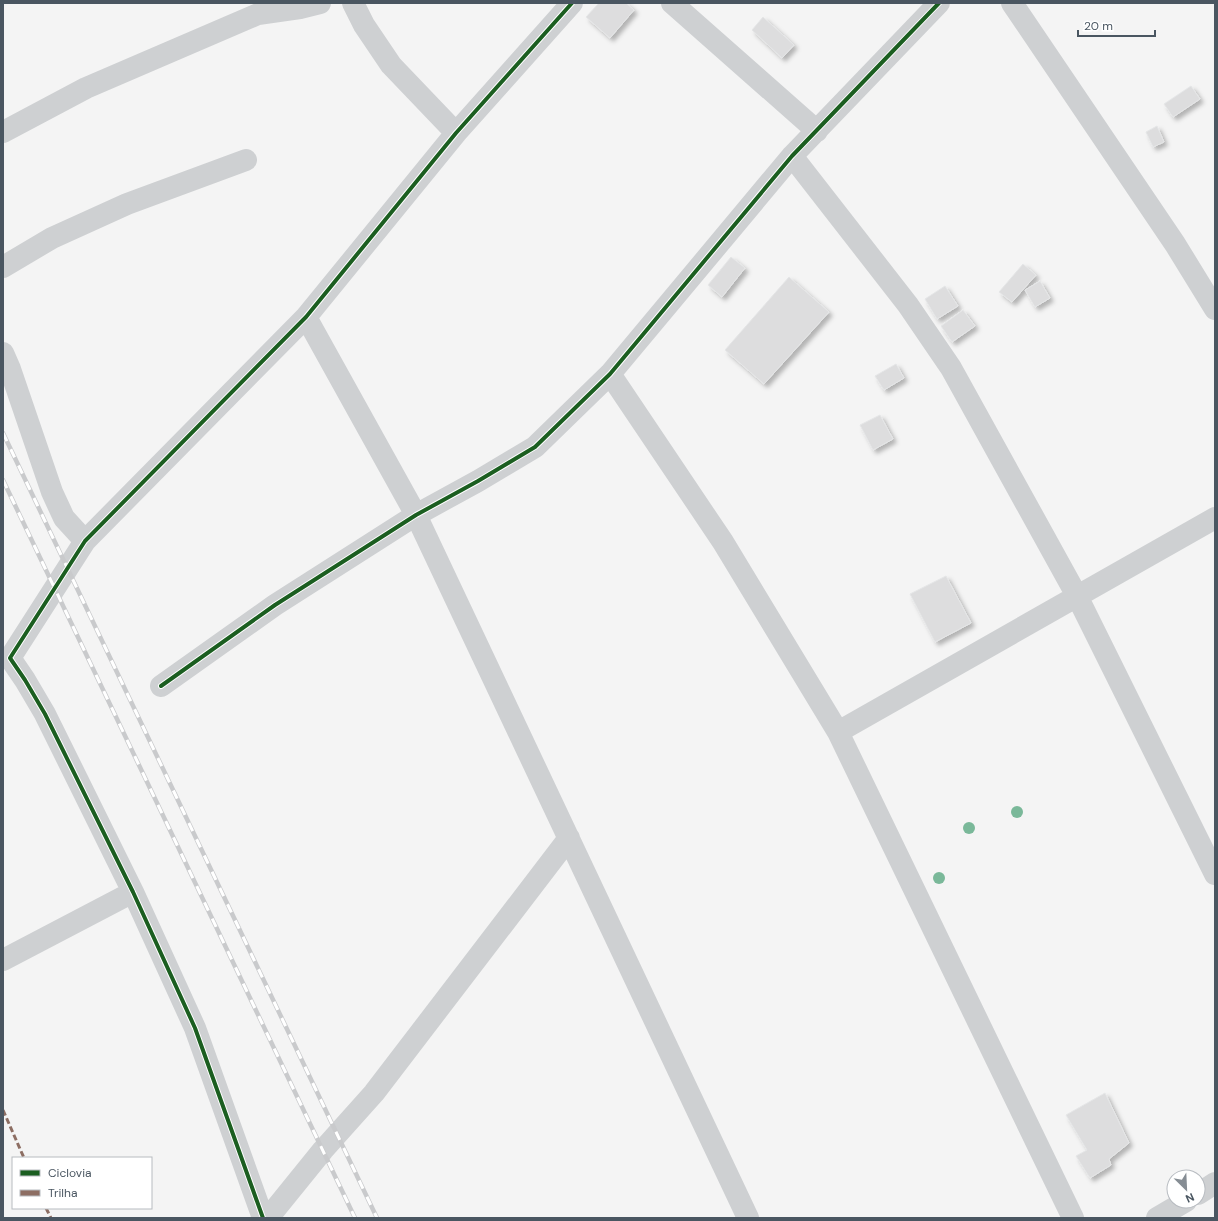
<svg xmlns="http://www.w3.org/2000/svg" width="1218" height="1221" font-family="'DM Sans',sans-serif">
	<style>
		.building { fill: #ddddde; stroke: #e5e6e7; filter: url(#shadow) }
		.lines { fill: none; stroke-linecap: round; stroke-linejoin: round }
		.minor { stroke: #ced0d2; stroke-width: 22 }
		.rail-casing { stroke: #c9cacc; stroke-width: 4.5 }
		.rail { stroke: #fff; stroke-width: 3; stroke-dasharray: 9; stroke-linecap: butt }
		.quiet { stroke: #8d6e63; stroke-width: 3; stroke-dasharray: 6 3; stroke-linecap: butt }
		.cycleway-casing { stroke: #fff; stroke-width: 6 }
		.cycleway { stroke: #1b5e20; stroke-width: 4 }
		.tree { fill: #7ab899 }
	</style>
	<defs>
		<filter id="shadow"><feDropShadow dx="3.5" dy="3.5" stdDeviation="2" flood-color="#0004"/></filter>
	</defs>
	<rect width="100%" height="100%" fill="#f4f4f4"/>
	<path class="building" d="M599,3H626L634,10L610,38L586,17Z
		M763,17L794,45L782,58L752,30Z
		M1191,86L1200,99L1173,117L1164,104Z
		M1157,126L1164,142L1153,147L1146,132Z
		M731,257L745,268L722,297L708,285Z
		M1023,264L1036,275L1012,302L999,292Z
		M789,277L829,312L764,384L725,350Z
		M1040,281L1050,298L1035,307L1025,290Z
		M945,286L958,306L937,319L925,299Z
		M963,310L975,326L952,342L941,326Z
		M896,364L904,378L884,390L875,376Z
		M880,415L893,439L873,450L860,425Z
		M946,576L971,623L935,642L910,594Z
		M1105,1093L1129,1143L1109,1159L1111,1165L1090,1178L1076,1156L1087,1150L1066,1115Z"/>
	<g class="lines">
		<path class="minor" d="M353,3L364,25L391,65L456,133
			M672,3L817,131
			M1012,3L1175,244L1215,309
			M3,132L86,88L258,14L300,8L320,3
			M792,156L908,305L951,368L1077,596L1215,874
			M3,267L52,238L127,204L246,160
			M306,317L416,515L748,1218
			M3,353L10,369L52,492L64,518L85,541
			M610,374L723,542L838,732L1073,1218
			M161,686L275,605L416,515L478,481L535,447L610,374L792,156L939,3
			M838,732L1215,518
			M3,960L133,892
			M1198,1194L1215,1183
			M263,1218L195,1028L133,892L45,714L25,680L10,658L85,541L306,317L456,133L572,3
			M268,1218L323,1150L374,1093L569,838
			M1157,1218L1186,1201"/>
		<g class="rail-casing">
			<path id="rail" d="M3,433L377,1218
				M3,480L355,1218"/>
		</g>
		<use href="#rail" class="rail"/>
		<path class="quiet" d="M3,1110L24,1158
			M46,1208L51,1218"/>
		<g class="cycleway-casing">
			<path id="cycleway" d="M161,686L275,605L416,515L478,481L535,447L610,374L792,156L939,3
				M263,1218L195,1028L133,892L45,714L25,680L10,658L85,541L306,317L456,133L572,3"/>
		</g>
		<use href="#cycleway" class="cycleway"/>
	</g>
	<g class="tree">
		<circle cx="1017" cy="812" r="6"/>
		<circle cx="969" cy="828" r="6"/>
		<circle cx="939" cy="878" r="6"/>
	</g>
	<rect width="1218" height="1221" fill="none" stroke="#4a5661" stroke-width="8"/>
	<rect x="12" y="1157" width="140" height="52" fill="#ffffff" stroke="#b7bbc0"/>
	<rect x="20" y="1170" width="20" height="6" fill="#1b5e20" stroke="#b7bbc0"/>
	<text x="48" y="1177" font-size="12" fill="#4a5661">Ciclovia</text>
	<rect x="20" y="1190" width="20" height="6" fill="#8d6e63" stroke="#b7bbc0"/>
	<text x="48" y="1197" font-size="12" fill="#4a5661">Trilha</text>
	<g transform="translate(1186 1189) rotate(156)"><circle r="19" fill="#ffffff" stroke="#b7bbc0"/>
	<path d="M0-3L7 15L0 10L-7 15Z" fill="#868d94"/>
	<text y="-6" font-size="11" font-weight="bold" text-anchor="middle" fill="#4a5661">N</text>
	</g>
	<path d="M1078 30v6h77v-6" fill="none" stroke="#4a5661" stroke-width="2"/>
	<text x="1084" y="30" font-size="12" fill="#4a5661" stroke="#ffffff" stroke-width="3" paint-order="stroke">20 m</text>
</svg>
